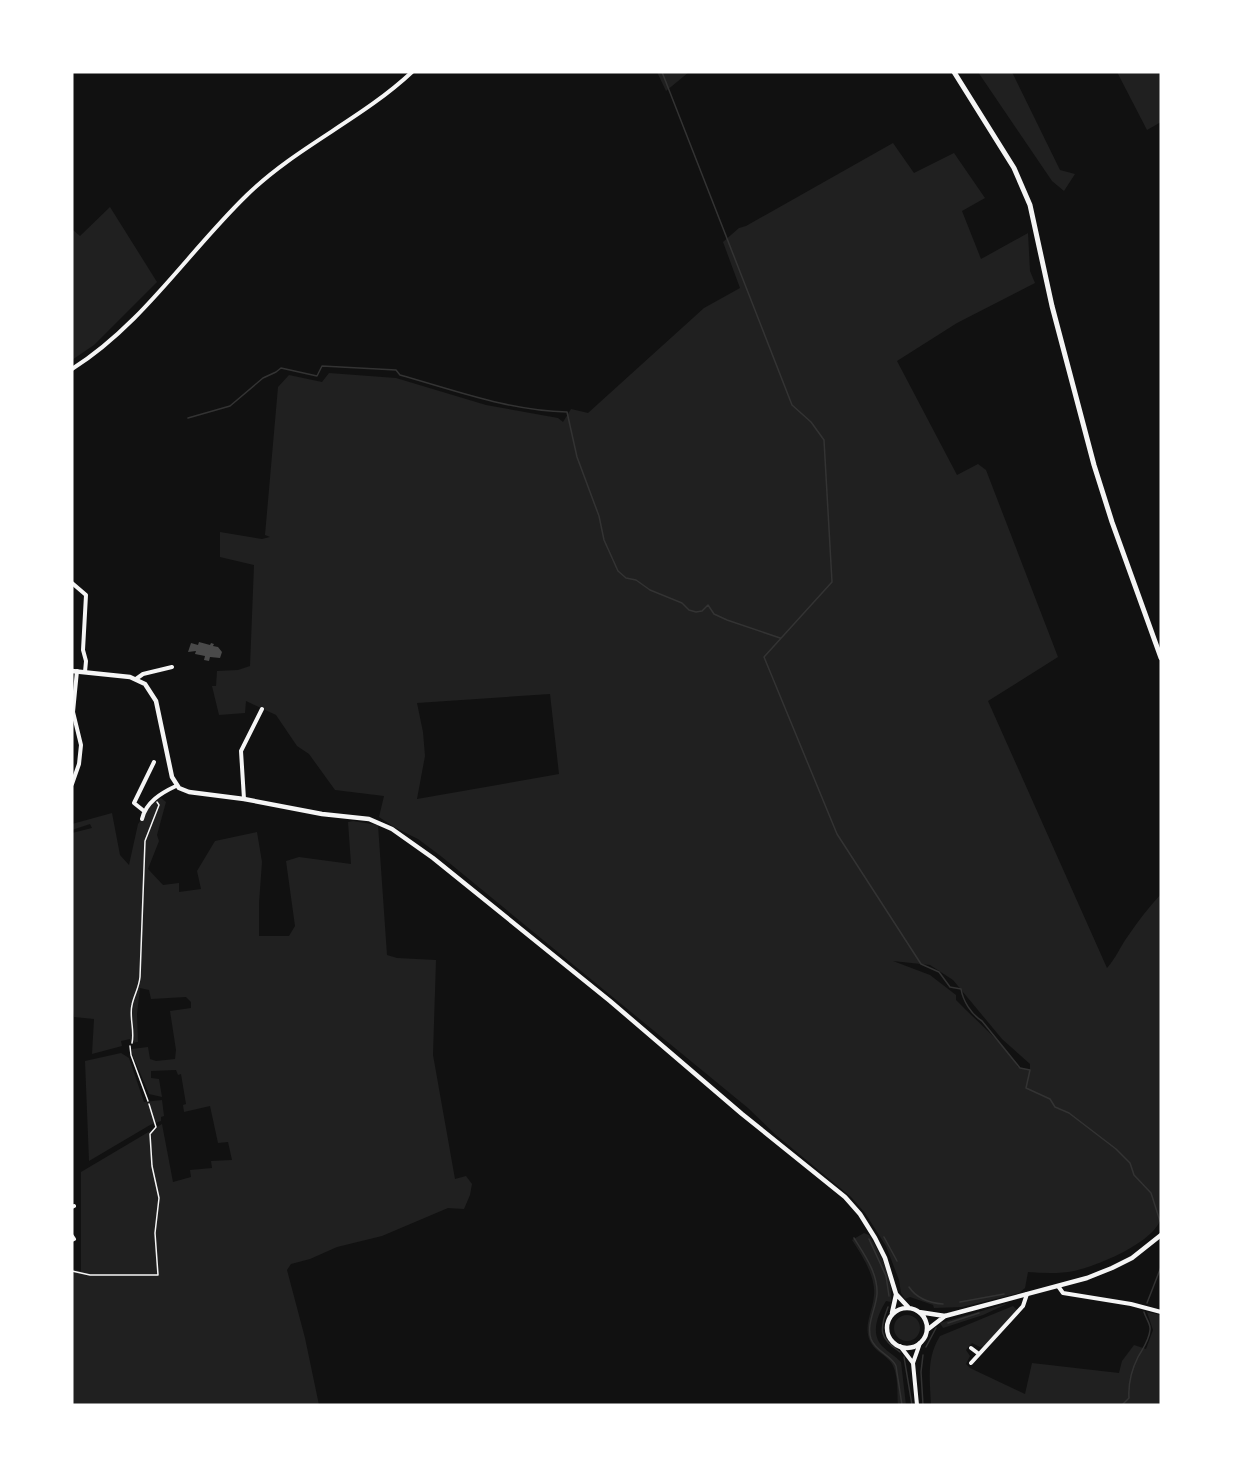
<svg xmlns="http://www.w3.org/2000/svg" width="1233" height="1477" font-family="Ubuntu,sans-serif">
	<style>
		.green { fill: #202020; fill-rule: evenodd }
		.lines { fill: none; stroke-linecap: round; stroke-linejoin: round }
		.stream { stroke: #333; stroke-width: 1.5 }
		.building { fill: #4a4a4a }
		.path { stroke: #f5f5f5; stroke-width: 1.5 }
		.service { stroke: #f5f5f5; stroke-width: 1.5 }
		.minor { stroke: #f5f5f5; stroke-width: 4 }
		.tertiary { stroke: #f5f5f5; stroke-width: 4.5 }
		.secondary { stroke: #f5f5f5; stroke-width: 5 }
	</style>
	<rect width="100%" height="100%" fill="#111"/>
	<path class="green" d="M657,72H689L666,91Z
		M978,72H1012L1060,170L1075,174L1064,191L1052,181Z
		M1117,72H1161V122L1147,130Z
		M893,143L914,173L954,153L985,198L962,211L981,259L1028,233L1030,271L1035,283L957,323L897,361L957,475L978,464L986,470L1058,657L988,701L1107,968C1116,958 1120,947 1128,936C1138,921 1149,907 1161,894V1217C1157,1241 1098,1266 1074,1271C1059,1274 1043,1273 1028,1272L1025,1288L1019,1293L962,1307L934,1308L933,1305L910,1297L905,1299L901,1293L899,1280L886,1246L865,1213L851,1197L776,1135L748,1108L442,857L418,839L394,827L379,817L384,796L335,790L309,754L297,746L276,715L246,701L245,713L219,715L212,686H216L217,671L238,670L250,666L254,565L220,557V532L262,539L270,537L265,535L278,387L289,375L322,382L329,373L396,378L486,405L558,418L563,422L571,409L588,413L704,308L740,288L723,242L739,228L746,226ZM550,694L559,774L417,799L425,756L423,732L417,703ZM893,961L930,965L953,980L1002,1039L1030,1064V1070L1018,1067C1003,1042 977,1022 956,1000V995L930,975Z
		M110,207L157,282L94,345L72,360V231L73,230L80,236Z
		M161,798L166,802L157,835L159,841L148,869L163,885L179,883V892L201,889L197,871L215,841L257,832L262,862L259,903V936H289L295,926L286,861L299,857L351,864L348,822L353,821L378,825L387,955L397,958L436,960L433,1055L455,1179L466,1176L472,1184L470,1195L464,1209L448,1208L382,1236L337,1247L310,1259L291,1264L287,1270L305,1338L319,1405H72V1269L81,1271V1172L162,1124L173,1182L191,1177L190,1170L212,1168L211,1161L232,1160L228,1142L218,1143L210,1106L184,1112L183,1105L186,1104L181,1074L178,1075L176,1070L151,1071V1078L159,1079L162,1097L149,1094L132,1054V1049L148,1047L150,1059L156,1061L175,1059L176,1050L170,1011L191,1008V1002L186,997L151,999L149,990L140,988L137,1014L138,1042L131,1043L130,1039L121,1041L122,1046L92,1054L94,1019L74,1017L72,1003V833L92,828L90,824L72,830V824L112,813L120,855L129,865L138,824L152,804Z
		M121,1053L129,1058L144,1102L162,1100L164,1116L161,1117V1121L150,1125L89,1161L85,1061Z
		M864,1233L869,1235C881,1255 893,1277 891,1302L886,1301C878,1314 870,1333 882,1346C888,1352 895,1356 901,1362L906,1405H898C897,1392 899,1370 889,1360C882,1353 874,1350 870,1341C863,1325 873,1311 874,1295C876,1277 862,1255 852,1240Z
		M1009,1303L983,1315L943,1328L940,1323Z
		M1013,1306L1017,1310L1016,1311L984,1346L980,1347L972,1343L966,1350L970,1356L966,1364L970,1368L1025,1394L1032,1363L1119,1373L1122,1361L1134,1345L1146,1349L1153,1330L1147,1312L1161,1315V1405H931C930,1381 926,1358 940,1336Z
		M894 1328a13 13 0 1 1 26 0a13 13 0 1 1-26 0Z"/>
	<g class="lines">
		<path class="stream" d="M662,72L792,405L811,422L824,440L832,582L764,657L837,834L921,964L939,972L950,987L961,989C963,1001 971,1014 982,1021L1020,1068L1030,1070L1026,1088L1050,1099L1055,1107L1069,1113L1116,1149L1130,1163L1134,1175L1151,1193L1160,1221
			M188,418L230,406L263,378L276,372L281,368L317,376L322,366L396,370L400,375C454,390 510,411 567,412L577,457L599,516L604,540L618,571L626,578L636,580L650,590L682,603L689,610L696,612L702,611L708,605L714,614L727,620L780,638
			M884,1237L897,1261
			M854,1238C864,1254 878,1273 877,1294C876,1309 866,1324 871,1339C876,1352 891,1355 896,1366L902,1405
			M869,1239L886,1276L889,1296
			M909,1287C917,1299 930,1303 943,1304
			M960,1302L1004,1294
			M1147,1303L1161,1267
			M888,1307C879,1330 879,1338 900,1352
			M948,1323L979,1313
			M926,1347L936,1328
			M904,1357L912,1405
			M923,1405L921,1372L923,1355
			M1122,1405L1129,1398C1128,1383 1131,1371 1138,1357C1143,1348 1149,1341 1150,1330C1151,1324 1146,1319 1144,1312"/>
	</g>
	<path class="building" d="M199,642L210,645L211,643L214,644L213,646L218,647L222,652L220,658L210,657L209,661L204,660L205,656L195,654L196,651L188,652L191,643L198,645Z"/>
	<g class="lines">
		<path class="path" d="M132,1043C135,1031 129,1017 132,1005C134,995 139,988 140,977L145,841L159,805L157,802
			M72,1271L90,1275H158L155,1233L159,1198L152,1166L150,1134L156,1127L149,1104"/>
		<path class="service" d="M130,1046L131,1055L148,1101"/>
		<path class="minor" d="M72,369C142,325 188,252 247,195C296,147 362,119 412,72
			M72,583L86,595L83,650L86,661L85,672
			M136,679L143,674L172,667
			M72,784L79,764L81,745L73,712L77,671
			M244,799L241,751L262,709
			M144,811L134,803L154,762
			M142,819C146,802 161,793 176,786
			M72,1207L74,1206
			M72,1236L74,1239L72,1240
			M1058,1286L1063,1293L1131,1304L1161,1312
			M900,1346L913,1363
			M971,1348L979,1354
			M971,1363L1023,1306L1027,1294
			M917,1405L913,1363L920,1343"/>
		<path class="tertiary" d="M72,671L130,677L145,684L156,701L172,777L179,788L189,792L244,799L322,814L369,819L392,829L433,858L610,1001L742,1114L845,1197L860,1214L875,1238L885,1258L896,1294L909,1308
			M887 1328a20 20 0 1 1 40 0a20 20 0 1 1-40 0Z
			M919,1312L945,1316L1087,1278L1112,1268L1132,1258L1161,1235
			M892,1313L896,1295
			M927,1330L945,1316"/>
		<path class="secondary" d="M954,72L1014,168L1030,205L1052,306L1094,465L1112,522L1161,658"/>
	</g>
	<rect width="1233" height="1477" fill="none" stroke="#ffffff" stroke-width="147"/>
</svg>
